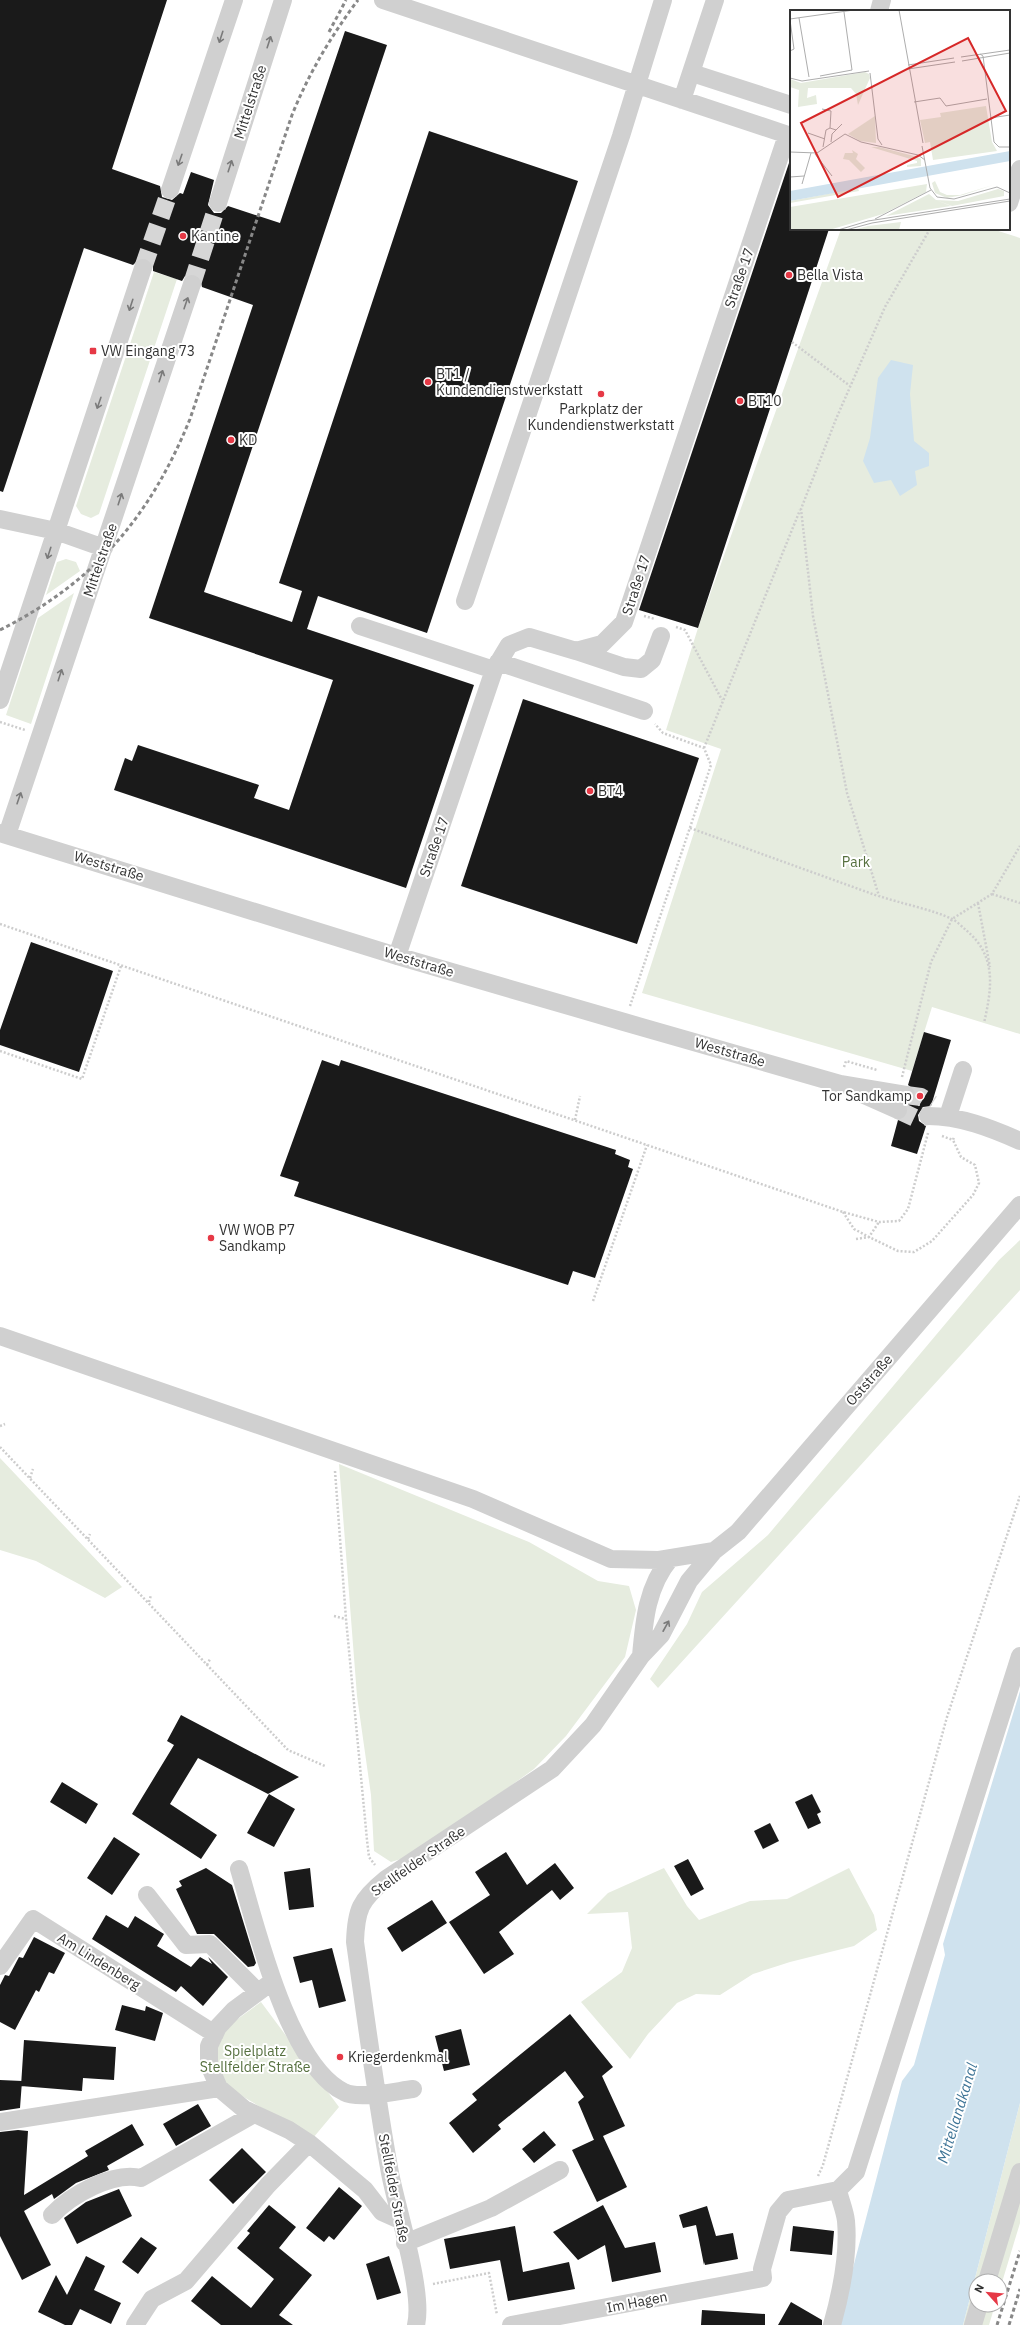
<svg xmlns="http://www.w3.org/2000/svg" width="1020" height="2325" font-family="'IBM Plex Sans',sans-serif">
	<style>
		.green { fill: #e6ecdf }
		.water { fill: #cfe2ee }
		.building { fill: #1a1a1a }
		.lines { fill: none; stroke-linecap: round; stroke-linejoin: round }
		.minor-tunnel { stroke: #d6d6d6; stroke-width: 18; stroke-dasharray: 18 9; stroke-linecap: butt }
		.path { stroke: #cdcdcd; stroke-width: 2.5; stroke-dasharray: 2 2; stroke-linecap: butt }
		.minor { stroke: #d0d0d0; stroke-width: 18 }
		.rail { stroke: #888; stroke-width: 3; stroke-dasharray: 4 3; stroke-linecap: butt }
		.oneway { stroke: #7a7a7a }
		.poi-dot { fill: #e63946; stroke: #fff; stroke-width: 1.5 }
		.labels { text-anchor: middle; dominant-baseline: central; stroke-width: 4; stroke-linejoin: round; paint-order: stroke }
		.street-label { font-size: 14px; fill: #333; stroke: #fff }
		.poi-label { font-size: 14px; fill: #333; stroke: #fff; text-anchor: start }
		.park-label { font-size: 14px; fill: #56703f; stroke: #fff }
		.water-label { font-size: 15px; font-style: italic; fill: #3f7597; stroke: #fff }
		.inset-road { fill: none; stroke: #adadad; stroke-width: 1 }
		.view { fill: #d62828; fill-opacity: 0.15; stroke: #d62828; stroke-width: 2 }
		.inset-edge { fill: none; stroke: #333; stroke-width: 2 }
	</style>
	<rect width="100%" height="100%" fill="#fff"/>
	<path class="green" d="M841,229H992L1020,238V1034L932,1007L912,1071L642,993L721,749L666,730L698,628Z
		M154,272L177,279L99,514L91,518L81,514L76,506Z
		M66,559L76,562L80,571L46,595L57,562Z
		M74,593L31,724L6,715L38,618Z
		M1020,1240V1290L658,1688L650,1679L687,1624L702,1592L768,1535L999,1260Z
		M0,1458L122,1587L105,1598L36,1561L0,1550Z
		M339,1464L529,1542L598,1581L629,1586L636,1610L625,1657L566,1736L534,1769L414,1855L391,1862L374,1851L371,1795L357,1696Z
		M664,1868L687,1906L699,1920L750,1901L787,1899L849,1868L874,1915L877,1930L854,1946L790,1962L753,1974L720,1995L696,1994L677,2003L648,2034L630,2059L581,2002L622,1972L632,1948L628,1912L587,1914L608,1893Z
		M261,2002L339,2107L313,2138L230,2089C211,2068 216,2057 221,2031Z
		M1020,2103V2223L1000,2289V2281H976V2305H995L989,2325H963Z"/>
	<path class="water" d="M891,360L913,365L910,394L914,441L929,453V466L915,471L917,485L900,496L891,480L874,483L863,461L870,438L878,378Z
		M1020,1691V2103L963,2325H838L902,2081L914,2065L945,1955L943,1944Z"/>
	<path class="building" d="M0,0H167L112,169L160,186L162,197L172,200L180,193L183,194L191,172L214,180L208,205L214,213H221L228,206L280,223L345,31L387,45L204,592L292,622L302,591L279,583L429,131L578,181L427,633L318,596L307,629L474,685L406,888L114,790L125,758L132,761L138,745L259,785L254,798L289,810L333,680L149,618L253,305L202,287L200,277L195,274L185,276L182,281L153,271V266L147,258H140L133,265L84,248L3,492L0,491Z
		M790,160L791,229H829L698,628L639,610Z
		M523,699L699,758L637,944L461,886Z
		M31,942L113,971L79,1072L0,1045V1030Z
		M924,1032L951,1040L931,1106L923,1107L918,1115L919,1121L926,1126L917,1154L891,1146L898,1120L907,1115V1105L914,1102L916,1097V1091L908,1085Z
		M322,1060L339,1066L341,1060L616,1150L615,1154L630,1160L628,1167L633,1169L595,1278L573,1271L568,1285L294,1196L299,1182L280,1176Z
		M181,1715L299,1777L268,1794L198,1758L170,1804L217,1835L201,1859L132,1814L174,1745L167,1741Z
		M62,1782L98,1804L86,1824L50,1802Z
		M269,1794L295,1809L274,1847L247,1833Z
		M812,1794L821,1812L817,1814L821,1823L808,1829L795,1802Z
		M770,1823L779,1841L763,1849L754,1831Z
		M114,1837L140,1854L112,1895L87,1878Z
		M506,1852L527,1885L555,1863L574,1888L560,1900L552,1890L499,1932L514,1954L484,1974L449,1922L490,1895L475,1872Z
		M688,1859L704,1889L691,1896L674,1866Z
		M206,1868L232,1885L256,1963L254,1966L248,1967L214,1934H197L176,1889L182,1886L179,1881Z
		M310,1868L314,1907L289,1910L284,1872Z
		M432,1900L447,1923L402,1952L387,1928Z
		M106,1915L128,1928L135,1916L164,1934L157,1946L191,1967L200,1957L212,1964L208,1957L228,1977L203,2006L181,1986L176,1992L92,1939Z
		M34,1937L65,1953L54,1974L49,1972L39,1992L36,1990L15,2030L0,2022V1985L5,1975L9,1976L19,1957L23,1958Z
		M332,1948L346,2001L319,2008L312,1980L300,1983L293,1957Z
		M122,2005L145,2011L146,2006L163,2013L155,2041L115,2030Z
		M570,2014L613,2067L602,2076L625,2126L603,2136L627,2187L597,2202L572,2150L600,2137L594,2140L578,2102L584,2097L565,2071L498,2125L501,2129L473,2153L449,2123L477,2100L472,2094Z
		M461,2029L470,2065L444,2071L435,2036Z
		M24,2040L116,2047L114,2080L83,2078L82,2091L21,2086Z
		M0,2080L22,2081L20,2108L0,2111Z
		M198,2104L211,2126L176,2146L163,2124Z
		M132,2124L144,2145L107,2166L109,2170L76,2183L54,2199L52,2194L24,2211L51,2265L22,2280L0,2236V2132L18,2130L28,2131L24,2195L88,2156L85,2151Z
		M544,2131L556,2145L534,2163L522,2149Z
		M242,2148L266,2172L233,2204L209,2180Z
		M339,2187L362,2206L334,2240L329,2236L324,2242L306,2228Z
		M119,2189L132,2216L77,2244L64,2218L86,2202Z
		M269,2205L296,2227L279,2248L312,2275L279,2315L293,2325H221L191,2301L212,2276L251,2308L274,2279L237,2248L250,2233L247,2231Z
		M603,2205L625,2248L655,2242L661,2272L612,2282L605,2245L578,2260L553,2232Z
		M707,2206L716,2236L733,2233L738,2259L705,2265V2262L704,2265L696,2225L683,2228L679,2215Z
		M515,2226L523,2272L569,2262L575,2289L508,2301L500,2260L450,2269L444,2239Z
		M793,2226L834,2231L832,2255L790,2251Z
		M141,2237L157,2248L138,2274L122,2262Z
		M86,2256L105,2266L94,2290L121,2303L111,2324L80,2309L72,2325H65L38,2312L56,2275L67,2295Z
		M389,2256L401,2293L377,2300L366,2264Z
		M791,2302L822,2320V2325H778Z
		M702,2310L765,2314V2325H701Z"/>
	<g class="lines">
		<path class="minor-tunnel" d="M143,268L170,190
			M192,284L218,203
			M906,1095L921,1097L932,1104
			M898,1110L915,1118L928,1116"/>
		<path class="path" d="M930,229L885,307L836,419L801,509L813,616L847,793L879,896C899,903 934,910 952,919C957,921 962,927 966,930C997,956 992,988 984,1023
			M792,342L850,386
			M644,616L655,619
			M676,627L685,630L722,700
			M0,722L25,730
			M704,748L800,510
			M690,828L878,896
			M992,894L1020,903
			M978,903L990,967
			M0,924L843,1212L879,1222L899,1221L908,1209L928,1133
			M630,1006L711,765L704,748L663,733L655,724
			M0,1051L82,1079L121,966
			M844,1067L846,1061L877,1070
			M902,1077L931,962L952,919L992,894L1020,846
			M575,1120L580,1096
			M942,1136L953,1140L954,1137
			M843,1212L854,1229L869,1237L898,1251L914,1252L932,1241L973,1195L979,1183L975,1165L961,1157L953,1140
			M856,1239L869,1237L879,1222
			M593,1301L647,1145
			M0,1426L5,1424
			M0,1447L288,1750L325,1766
			M335,1471L346,1619L367,1840L369,1857L375,1865
			M30,1478L33,1469
			M88,1539L90,1534
			M149,1602L151,1595
			M334,1616L346,1619
			M207,1665L210,1659
			M818,2176L823,2165L947,1717L1020,1496
			M433,2284L489,2273L497,2315"/>
		<path class="minor" d="M383,0L791,136
			M879,11L882,0
			M692,73L791,105
			M682,100L715,0
			M170,190L234,0
			M218,203L283,0
			M1009,203L1020,169
			M0,519L56,531L104,548
			M465,601L621,136L663,0
			M360,626L494,670
			M576,651L624,667L641,669L652,660L661,636
			M498,662L644,711
			M0,700L143,268
			M0,833L397,956L624,1022L840,1084L906,1095
			M7,835L192,284
			M397,956L494,670L509,645L529,637L576,651L602,644L624,622L787,135
			M862,1094L898,1110
			M928,1116C960,1116 991,1128 1020,1141
			M948,1116L963,1070
			M0,1336L473,1499L611,1559L659,1560L714,1551
			M641,1656C644,1621 647,1586 670,1559
			M239,1869C256,1926 288,2065 344,2092C359,2100 396,2091 413,2089
			M147,1895L186,1945L210,1944L258,1992
			M0,1966L33,1919L215,2034
			M273,1981L234,2010L218,2027L209,2046V2065L219,2088L244,2109L289,2130L309,2143L365,2190L382,2212L400,2220
			M0,2122L219,2088
			M52,2215C71,2195 113,2171 141,2178L254,2114
			M405,2243L491,2208L560,2170
			M987,2281L1020,2172
			M135,2325L152,2299L186,2281L268,2185L309,2143
			M416,2325C424,2292 397,2210 390,2173C376,2097 366,2019 355,1942C356,1910 360,1900 386,1879L552,1769L593,1725L641,1656L661,1635L689,1581L714,1551L738,1532L1020,1205
			M511,2325L763,2278L762,2269L778,2212L788,2200L838,2190L856,2172L1020,1656
			M832,2325C841,2293 849,2254 846,2221C845,2211 840,2200 838,2190
			M973,2325L979,2305"/>
		<path class="rail" d="M329,32L346,0
			M0,630C95,582 150,517 190,419L292,115C309,73 331,36 358,0
			M997,2325L1020,2251
			M1009,2325L1020,2289"/>
	</g>
	<defs><path id="oneway-shaft" d="M-6 0H5M1.5-3L5.5 0L1.5 3" fill="none" stroke-width="1.6" stroke-linecap="round" stroke-linejoin="round"/></defs>
	<g class="oneway">
		<use href="#oneway-shaft" transform="translate(221 37) rotate(108)"/>
		<use href="#oneway-shaft" transform="translate(269 42) rotate(-72)"/>
		<use href="#oneway-shaft" transform="translate(180 160) rotate(109)"/>
		<use href="#oneway-shaft" transform="translate(230 166) rotate(-72)"/>
		<use href="#oneway-shaft" transform="translate(186 303) rotate(-71)"/>
		<use href="#oneway-shaft" transform="translate(131 305) rotate(108)"/>
		<use href="#oneway-shaft" transform="translate(161 376) rotate(-72)"/>
		<use href="#oneway-shaft" transform="translate(99 403) rotate(109)"/>
		<use href="#oneway-shaft" transform="translate(120 499) rotate(-72)"/>
		<use href="#oneway-shaft" transform="translate(49 553) rotate(108)"/>
		<use href="#oneway-shaft" transform="translate(60 675) rotate(-72)"/>
		<use href="#oneway-shaft" transform="translate(19 798) rotate(-71)"/>
		<use href="#oneway-shaft" transform="translate(666 1626) rotate(-61)"/>
	</g>
	<g class="poi-dot">
		<circle cx="183" cy="236" r="4"/>
		<circle cx="789" cy="275" r="4"/>
		<rect x="89" y="347" width="8" height="8" rx="2"/>
		<circle cx="428" cy="382" r="4"/>
		<circle cx="601" cy="394" r="4"/>
		<circle cx="740" cy="401" r="4"/>
		<circle cx="231" cy="440" r="4"/>
		<circle cx="590" cy="791" r="4"/>
		<circle cx="920" cy="1096" r="4"/>
		<circle cx="211" cy="1238" r="4"/>
		<circle cx="340" cy="2057" r="4"/>
	</g>
	<g class="labels">
		<g class="street-label">
			<text transform="translate(250 102) rotate(-72)">Mittelstraße</text>
			<text transform="translate(739 278) rotate(-71)">Straße 17</text>
			<text transform="translate(100 560) rotate(-71)">Mittelstraße</text>
			<text transform="translate(636 585) rotate(-72)">Straße 17</text>
			<text transform="translate(434 847) rotate(-71)">Straße 17</text>
			<text transform="translate(109 866) rotate(17)">Weststraße</text>
			<text transform="translate(419 962) rotate(17)">Weststraße</text>
			<text transform="translate(730 1052) rotate(16)">Weststraße</text>
			<text transform="translate(869 1380) rotate(-49)">Oststraße</text>
			<text transform="translate(418 1861) rotate(-35)">Stellfelder Straße</text>
			<text transform="translate(99 1961) rotate(32)">Am Lindenberg</text>
			<text transform="translate(394 2188) rotate(79)">Stellfelder Straße</text>
			<text transform="translate(637 2302) rotate(-11)">Im Hagen</text>
		</g>
		<g class="poi-label">
			<text x="191" y="236">Kantine</text>
			<text x="797" y="275">Bella Vista</text>
			<text x="101" y="351">VW Eingang 73</text>
			<text x="436" y="374">BT1 /<tspan x="436" dy="16">Kundendienstwerkstatt</tspan></text>
			<text x="748" y="401">BT10</text>
			<text x="601" y="409" text-anchor="middle">Parkplatz der<tspan x="601" dy="16">Kundendienstwerkstatt</tspan></text>
			<text x="239" y="440">KD</text>
			<text x="598" y="791">BT4</text>
			<text x="912" y="1096" text-anchor="end">Tor Sandkamp</text>
			<text x="219" y="1230">VW WOB P7<tspan x="219" dy="16">Sandkamp</tspan></text>
			<text x="348" y="2057">Kriegerdenkmal</text>
		</g>
		<g class="park-label">
			<text x="856" y="862">Park</text>
			<text x="255" y="2051">Spielplatz<tspan x="255" dy="16">Stellfelder Straße</tspan></text>
		</g>
		<g class="water-label">
			<text transform="translate(957 2113) rotate(-73)">Mittellandkanal</text>
		</g>
	</g>
	<g transform="translate(790 10)">
		<rect width="220" height="220" fill="#fff"/>
		<path d="M75,62L79,64L80,68L68,95L66,84L61,78H18L17,88L26,85L27,94L8,97L9,80L0,77V69L11,73ZM196,96L202,132L207,141L143,150L140,132L135,133L130,110L151,107L150,103ZM85,106L86,133L70,131L58,124ZM81,137H89L128,147L131,149V156L117,157V155L127,153V151ZM62,140L68,144L66,149L75,158L71,162L59,150L53,149L55,143H63ZM145,171L150,182L157,185H170L203,175L173,185L157,188L145,183L142,173ZM137,174L136,182L93,204L39,220H0V197ZM68,178L69,181L0,193V191ZM208,179L214,181V186L162,196L146,190L168,191ZM139,184L146,190L161,196L96,206ZM111,212L109,220H63L78,216Z" fill="#e6ecdf"/>
		<path d="M220,141V151L0,191V181Z" fill="#cfe2ee"/>
		<path class="inset-road" d="M109,0L133,133M9,8L19,67M0,9L64,0M0,10L4,39L0,41M190,44L193,46L204,132L209,137H220M171,47L220,40M172,51L220,43M118,55L164,48M118,59L165,52M80,63L88,129L92,135M30,66L62,60L54,2M0,68L12,71L79,61M124,92L150,88L156,96L197,89M32,99L41,101L40,118M200,108L220,105M18,123L35,129M41,132L42,124L52,114M132,136L140,178L147,187L164,189L207,177L220,183M33,137L36,120L40,118L46,120M0,142L27,143L55,124L71,132L128,145L135,150M25,144L42,166M0,167L14,166M12,174L21,143M85,209L141,180M48,220L78,211L220,189M56,220L82,213L220,191"/>
		<path class="view" d="M178,28L216,101L48,187L11,113Z"/>
		<rect width="220" height="220" class="inset-edge"/>
	</g>
	<g transform="translate(988 2293) rotate(297)"><circle r="19" fill="#ffffff" stroke="#adadad"/>
	<path d="M0-3L7 15L0 10L-7 15Z" fill="#e63946"/>
	<text y="-6" font-size="11" font-weight="bold" text-anchor="middle" fill="#333333">N</text>
	</g>
</svg>
